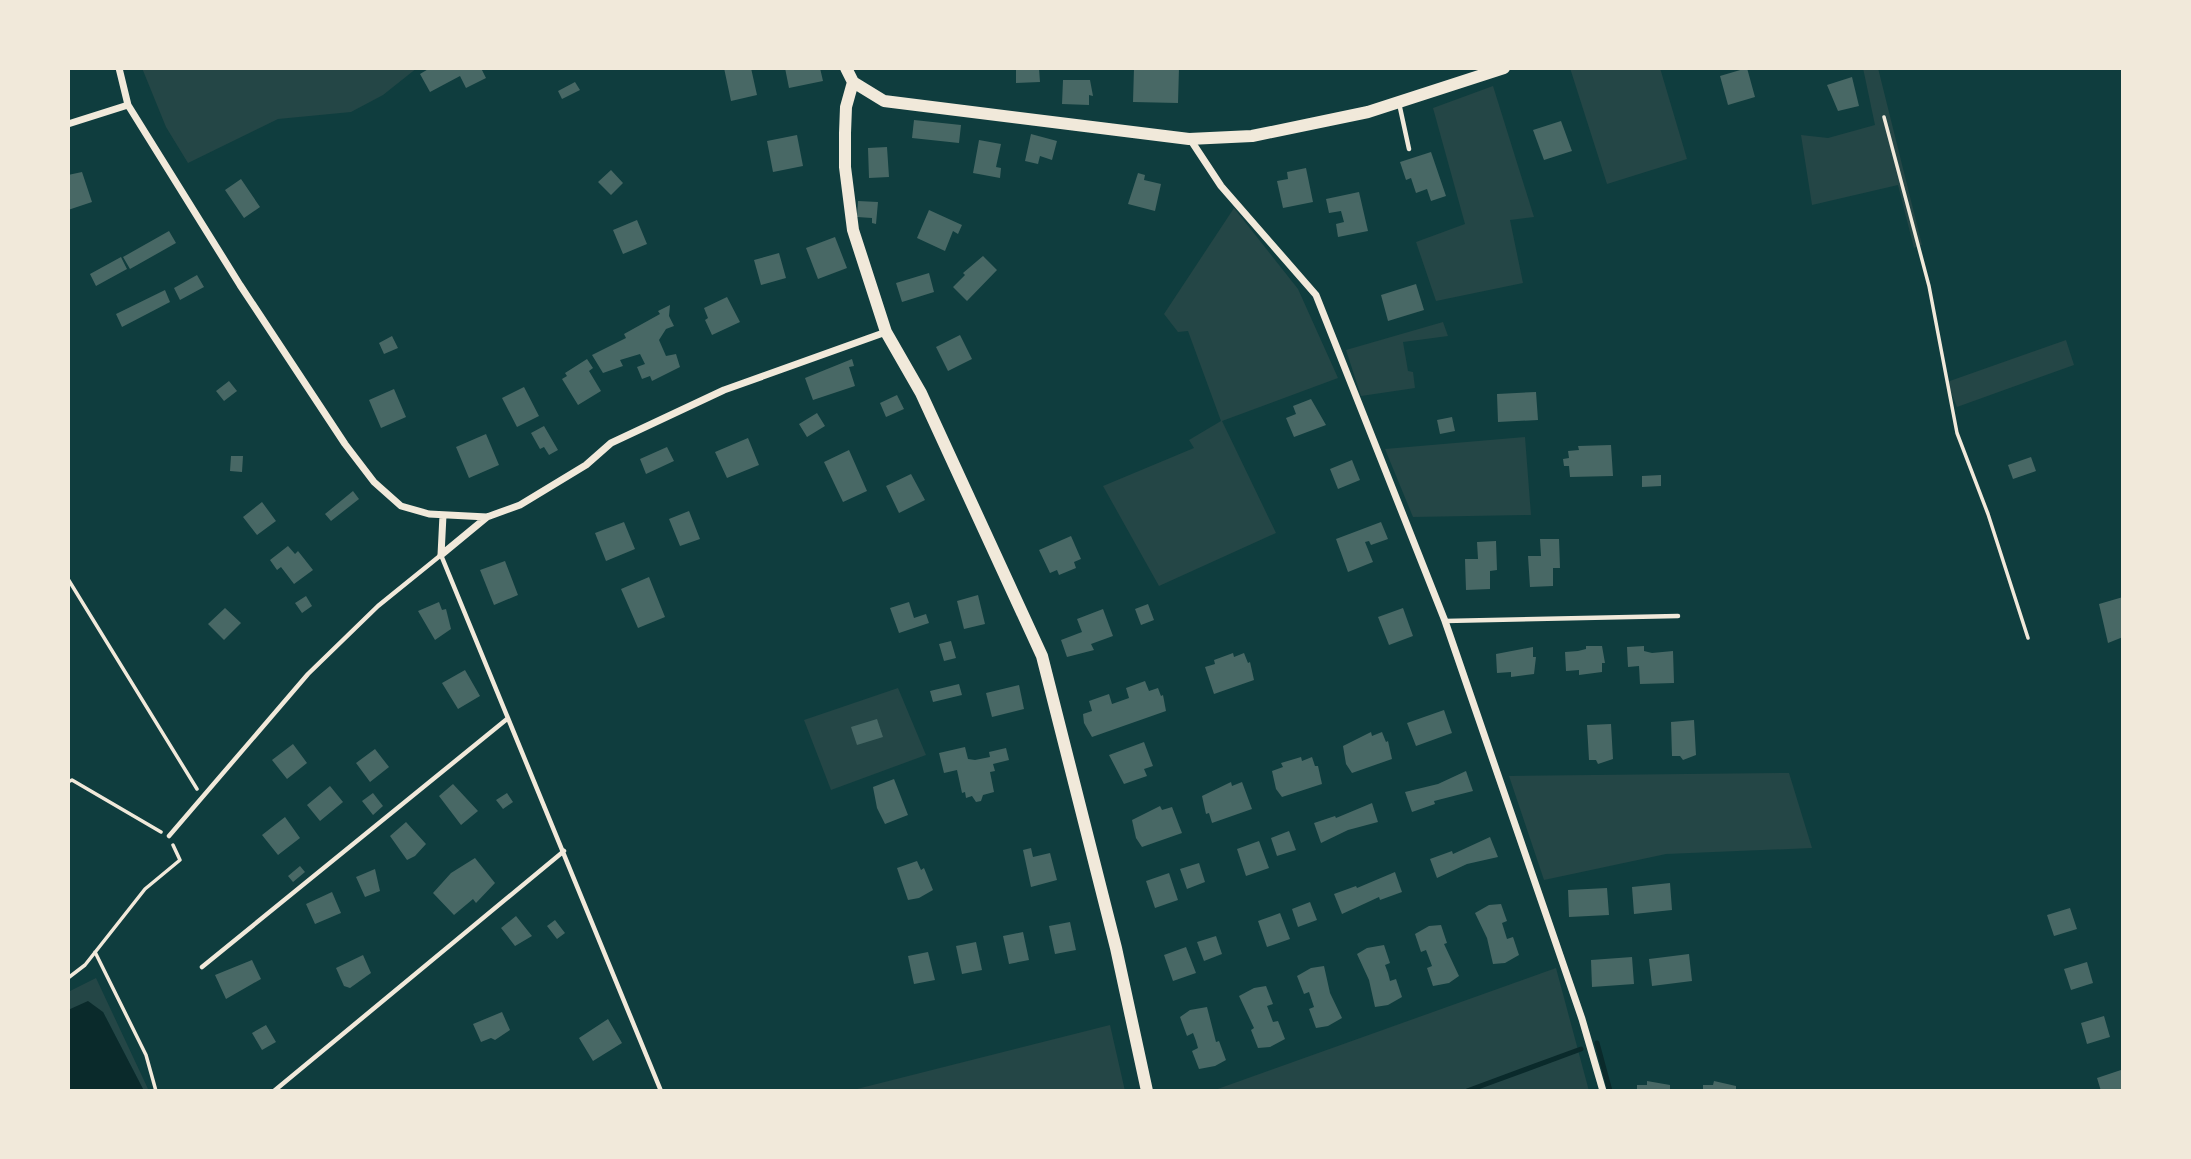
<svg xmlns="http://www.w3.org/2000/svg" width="2191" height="1159" font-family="'DejaVu Sans',sans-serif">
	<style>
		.green { fill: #244646 }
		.water { fill: #0a2a2b }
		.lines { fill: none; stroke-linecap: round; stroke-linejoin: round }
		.stream { stroke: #0a2a2b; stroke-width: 5 }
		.building { fill: #486865 }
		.path { stroke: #f1e9da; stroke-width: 3.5 }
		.service { stroke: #f1e9da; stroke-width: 4.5 }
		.minor { stroke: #f1e9da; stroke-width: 7 }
		.tertiary { stroke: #f1e9da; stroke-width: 12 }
	</style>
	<rect width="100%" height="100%" fill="#0f3d3e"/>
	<path class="green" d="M142,68H417L383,95L351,112L278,119L188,163L166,127Z
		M1570,68H1660L1687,159L1607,184Z
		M1863,68H1878L1922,245L1914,248L1898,185L1812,205L1801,135L1828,138L1875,125Z
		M1493,86L1534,217L1510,220L1523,283L1436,301L1416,242L1465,224L1433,108Z
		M1234,208L1298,289L1338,378L1222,421L1276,533L1159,586L1103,486L1194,448L1189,440L1221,421L1188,331L1178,332L1164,314Z
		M1443,322L1448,336L1403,342L1408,371L1413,372L1415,388L1361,396L1346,350Z
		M2066,340L2074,365L1957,407L1947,382Z
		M1525,437L1531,515L1413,517L1385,449Z
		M898,688L926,755L831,790L804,720Z
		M1789,773L1812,848L1666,854L1544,880L1509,776Z
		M1556,968L1589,1091H1212Z
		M96,978L149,1091H144L103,1012L68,1010V992Z
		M1110,1025L1125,1091H849Z"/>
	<path class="water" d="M88,1001L103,1012L144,1091H68V1010Z"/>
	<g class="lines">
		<path class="stream" d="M1597,1043L1610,1091
			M1467,1091L1581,1049"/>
	</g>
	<path class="building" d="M430,68H481L486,78L466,88L460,76L430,92L420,74Z
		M724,68H751L757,95L731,101Z
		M785,68H820L823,81L789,88Z
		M1016,68H1039L1040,82L1016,83Z
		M1134,68H1179L1178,103L1133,102Z
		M1747,68L1755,97L1728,105L1720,76Z
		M1852,77L1859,106L1838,111L1827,85Z
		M1063,80H1090L1093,96L1089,95V105L1062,104Z
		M575,82L580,90L562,99L558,91Z
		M914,120L961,125L959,143L912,138Z
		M1561,121L1572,151L1544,160L1533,130Z
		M1031,134L1057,141L1052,160L1040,156L1038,164L1025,161Z
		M797,135L803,166L773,172L767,141Z
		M979,140L1001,144L996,167L1001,168L1000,178L973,173Z
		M887,147L889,177L869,178L868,148Z
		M1431,152L1446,196L1431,201L1427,189L1416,193L1411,178L1406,180L1400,162Z
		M1306,168L1313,202L1283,208L1277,181L1288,179L1287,172Z
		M611,170L623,183L611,195L598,182Z
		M82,172L92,202L68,210V175Z
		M1138,173L1145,175L1144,180L1161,184L1155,211L1128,204Z
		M241,179L260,207L244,218L225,190Z
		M1359,192L1368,231L1338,237L1336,224L1344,222L1341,211L1329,213L1326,199Z
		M858,201L878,202L876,224L872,223V218L857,217Z
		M929,210L962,225L958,234L953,231L945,251L917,238Z
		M637,220L647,244L623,254L613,230Z
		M169,231L176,243L130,269L123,257Z
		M835,237L847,268L818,279L806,248Z
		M779,253L786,278L761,285L754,260Z
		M983,256L997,270L967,301L953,287L965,275L963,273Z
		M121,257L127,269L96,286L90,274Z
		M929,273L934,292L902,302L896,283Z
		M197,275L204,287L180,300L174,288Z
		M1416,284L1424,310L1388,321L1381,295Z
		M165,290L170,302L122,327L116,314Z
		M727,297L740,322L712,335L705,320L708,318L704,308Z
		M670,305L669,316L674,326L666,329L659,340L666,356L676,354L680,367L652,381L650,376L642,379L637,367L645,364L640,354L620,360L623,366L603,373L592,355L626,338L624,334L660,314L658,311Z
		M960,335L972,359L948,371L936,347Z
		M392,336L398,348L384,354L379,343Z
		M587,359L593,368L589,371L601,391L578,405L562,379L567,376L565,373Z
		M852,359L854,366L849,367L855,386L813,400L805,378Z
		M229,381L237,391L224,401L216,391Z
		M524,387L539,416L517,427L502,398Z
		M394,389L406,417L381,428L369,400Z
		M1536,392L1538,420L1498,422L1497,394Z
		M897,395L904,409L886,417L880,403Z
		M1311,399L1326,425L1294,437L1286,418L1296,414L1293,406Z
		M817,413L825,426L807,437L799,424Z
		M1452,417L1455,431L1440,434L1437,420Z
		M544,426L558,450L549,455L544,447L540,449L531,433Z
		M486,434L499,465L469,478L456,447Z
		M748,438L759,465L727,478L715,452Z
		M1611,445L1613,476L1570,477L1569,466H1564L1563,459L1569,458L1568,451L1579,450L1578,446Z
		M667,447L674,461L646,474L640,459Z
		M849,450L867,491L843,502L824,462Z
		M231,456H243L242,472L230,471Z
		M2031,457L2036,471L2013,479L2008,465Z
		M1352,460L1360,480L1338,489L1330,469Z
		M911,474L925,500L899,513L886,486Z
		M1661,475V486L1642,487V476Z
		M353,491L359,499L331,521L325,514Z
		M262,502L276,521L257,535L243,517Z
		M689,511L700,539L680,546L669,519Z
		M624,522L635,549L606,561L595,533Z
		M1381,522L1388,539L1371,545L1369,541L1365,542L1373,562L1348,572L1336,539Z
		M1071,536L1081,559L1074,562L1076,568L1059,575L1057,570L1050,573L1039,550Z
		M1540,539H1559L1560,568H1553V586L1530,587L1528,556H1541Z
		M1496,541L1497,570L1490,571V589L1466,590L1465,559H1478L1477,542Z
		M288,546L295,554L298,551L313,570L294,584L281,567L277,570L270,560Z
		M505,561L518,595L494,605L480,570Z
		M649,577L665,617L638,628L621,589Z
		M978,595L985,624L964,629L957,601Z
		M306,596L312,606L302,613L295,603Z
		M2123,597V637L2108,643L2099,604Z
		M439,602L442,610L446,609L451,629L435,640L418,611Z
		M909,602L914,618L926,614L929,623L899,633L890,608Z
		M1148,604L1154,620L1141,625L1135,609Z
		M225,608L241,623L224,640L208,624Z
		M1403,608L1413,636L1389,645L1378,617Z
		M1103,609L1113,636L1091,644L1094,650L1067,657L1061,640L1082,632L1077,619Z
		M951,641L956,658L944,661L939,644Z
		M1586,646H1602L1605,663H1602V672L1579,675V670L1566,671L1565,652L1578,651L1586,649Z
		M1644,646V651L1652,653L1673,651L1674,683L1640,684L1639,666L1628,667L1627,647Z
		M1533,647V657H1536L1534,674L1511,677V672L1497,673L1496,654Z
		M1233,653L1234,657L1244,653L1248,663L1250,662L1254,680L1214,694L1205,667L1215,664L1214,660Z
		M465,670L480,696L458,709L442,683Z
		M1145,681L1149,691L1158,688L1161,696L1163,695L1166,711L1092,737L1084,723L1083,714L1092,711L1089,701L1109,694L1112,704L1129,698L1126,688Z
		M959,684L962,695L933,702L930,691Z
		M1019,685L1024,709L992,717L986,693Z
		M1444,710L1452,733L1416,746L1407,723Z
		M877,719L883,737L857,745L851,727Z
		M1694,720L1696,755L1683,760L1680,756H1672L1671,722Z
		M1611,724L1613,759L1598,764L1596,760H1589L1587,725Z
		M1371,732L1372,736L1382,732L1386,742L1388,741L1392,759L1352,773L1346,764L1343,746Z
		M1144,742L1153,766L1144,769L1147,776L1124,784L1109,755Z
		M293,744L307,763L287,779L272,760Z
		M965,747L968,759L975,760L990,757L989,752L1006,748L1009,760L993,764L995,771L990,772L994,792L983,795L981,801L976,802L972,796L966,798L965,792L962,793L957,770L944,773L939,753Z
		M375,749L389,767L370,782L356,763Z
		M1301,757L1302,761L1312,757L1315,766H1318L1322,784L1282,797L1276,789L1272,771L1283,767L1281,763Z
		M1466,771L1473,791L1434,801L1435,804L1412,812L1405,792L1438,784Z
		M894,779L908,815L885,824L877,808L873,787Z
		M1231,782L1232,786L1242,782L1252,809L1212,823L1209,813L1206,814L1202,796Z
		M453,784L478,811L461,825L439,796Z
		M330,786L343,802L320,821L307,805Z
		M373,793L383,806L373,815L362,801Z
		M507,793L513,802L503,809L496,800Z
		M1372,803L1378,822L1348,830L1321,843L1314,823L1335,816L1336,818Z
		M1160,806L1162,810L1172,807L1182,833L1142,847L1136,838L1132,820Z
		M285,817L300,838L278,855L262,835Z
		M406,822L426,844L415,856L407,860L390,836Z
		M1289,831L1296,850L1277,856L1271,838Z
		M1490,837L1498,857L1467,864L1437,878L1430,859L1452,851L1453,854Z
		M1259,841L1269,868L1246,876L1237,849Z
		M1031,848L1033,857L1050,853L1057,880L1031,887L1023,850Z
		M475,858L495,883L476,903L473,899L454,915L433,893L451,873Z
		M917,861L921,870L924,868L933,890L919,898L908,900L897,868Z
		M1199,863L1205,882L1187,889L1180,869Z
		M300,866L305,872L293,882L288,876Z
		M375,869L380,891L365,897L356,877Z
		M1395,872L1402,892L1380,900L1379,897L1342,914L1334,894L1356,886L1357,888Z
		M1169,873L1178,900L1155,908L1146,881Z
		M1670,883L1672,910L1634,914L1632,887Z
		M1607,888L1609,915L1569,917L1568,890Z
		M332,892L341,913L315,924L306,904Z
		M1310,902L1317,920L1298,927L1292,909Z
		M1501,904L1507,921L1502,923L1507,939L1513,937L1519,955L1505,963L1493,964L1487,938L1475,913L1489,905Z
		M2070,908L2077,929L2054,936L2047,915Z
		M1280,913L1290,939L1267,947L1258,921Z
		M516,916L532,936L515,946L501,928Z
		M555,920L565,933L557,939L547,926Z
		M1070,922L1076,950L1055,954L1049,926Z
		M1441,925L1447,943L1444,944L1459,976L1449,983L1433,986L1427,968L1432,966L1426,950L1421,952L1415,934L1429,926Z
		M1023,932L1029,960L1009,964L1003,936Z
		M1216,936L1222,954L1204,961L1197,942Z
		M976,942L982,970L962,974L956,946Z
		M1384,945L1390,963L1385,965L1388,973L1390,981L1396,979L1402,997L1388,1005L1375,1007L1369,980L1357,954L1367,948Z
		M1186,947L1196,973L1173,981L1164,955Z
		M928,952L935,980L914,984L908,956Z
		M1689,954L1692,981L1652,986L1649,959Z
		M363,955L371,973L350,988L344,986L336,968Z
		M1632,957L1634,984L1592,987L1591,960Z
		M252,960L261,979L226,999L215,975Z
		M2087,962L2093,983L2071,990L2064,969Z
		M1324,966L1330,993L1342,1018L1328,1026L1316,1028L1309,1009L1314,1007L1309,992L1304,994L1297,976L1311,968Z
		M1266,986L1273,1004L1267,1006L1273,1022L1278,1021L1285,1039L1270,1047L1258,1048L1251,1030L1254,1028L1239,996L1254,988Z
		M1207,1007L1216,1042L1219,1041L1226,1060L1215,1066L1199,1069L1192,1051L1198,1048L1196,1041L1193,1033L1187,1036L1180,1017L1190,1010Z
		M502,1012L510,1030L495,1040L491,1038L481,1042L473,1024Z
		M2104,1016L2110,1037L2087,1044L2081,1023Z
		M608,1019L622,1043L593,1061L579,1038Z
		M266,1025L276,1042L262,1050L252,1033Z
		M2121,1070L2123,1091H2101L2097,1078Z
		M1647,1081L1670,1085V1091H1637V1085H1647Z
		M1714,1081L1736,1086V1091H1703V1085H1713Z"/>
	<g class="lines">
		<path class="path" d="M1884,117L1929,286L1957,433L1988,514L2028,638
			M68,579L197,789
			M68,782L72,780L161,832
			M95,952L146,1055L156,1091
			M68,978L85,965L145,889L180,860L173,845"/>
		<path class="service" d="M1399,103L1409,149
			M1445,621L1678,616
			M169,836L308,674L378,606L441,555L661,1091
			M202,967L507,719
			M274,1091L564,851"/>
		<path class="minor" d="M119,68L128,105L240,285L345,444L374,482L401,506L429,514L487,517L520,505L586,465L611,443L724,390L886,332
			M68,124L128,105
			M1190,139L1221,186L1316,295L1445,621L1582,1019L1603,1091
			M441,555L487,517
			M441,555L443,515"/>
		<path class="tertiary" d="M846,68L853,82L884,101L1189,139L1252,136L1368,112L1504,68
			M853,82L846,107L845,133V167L853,230L886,332L921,393L1042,656L1116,948L1147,1091"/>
	</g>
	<rect width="2191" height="1159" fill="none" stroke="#f1e9da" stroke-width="140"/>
</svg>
